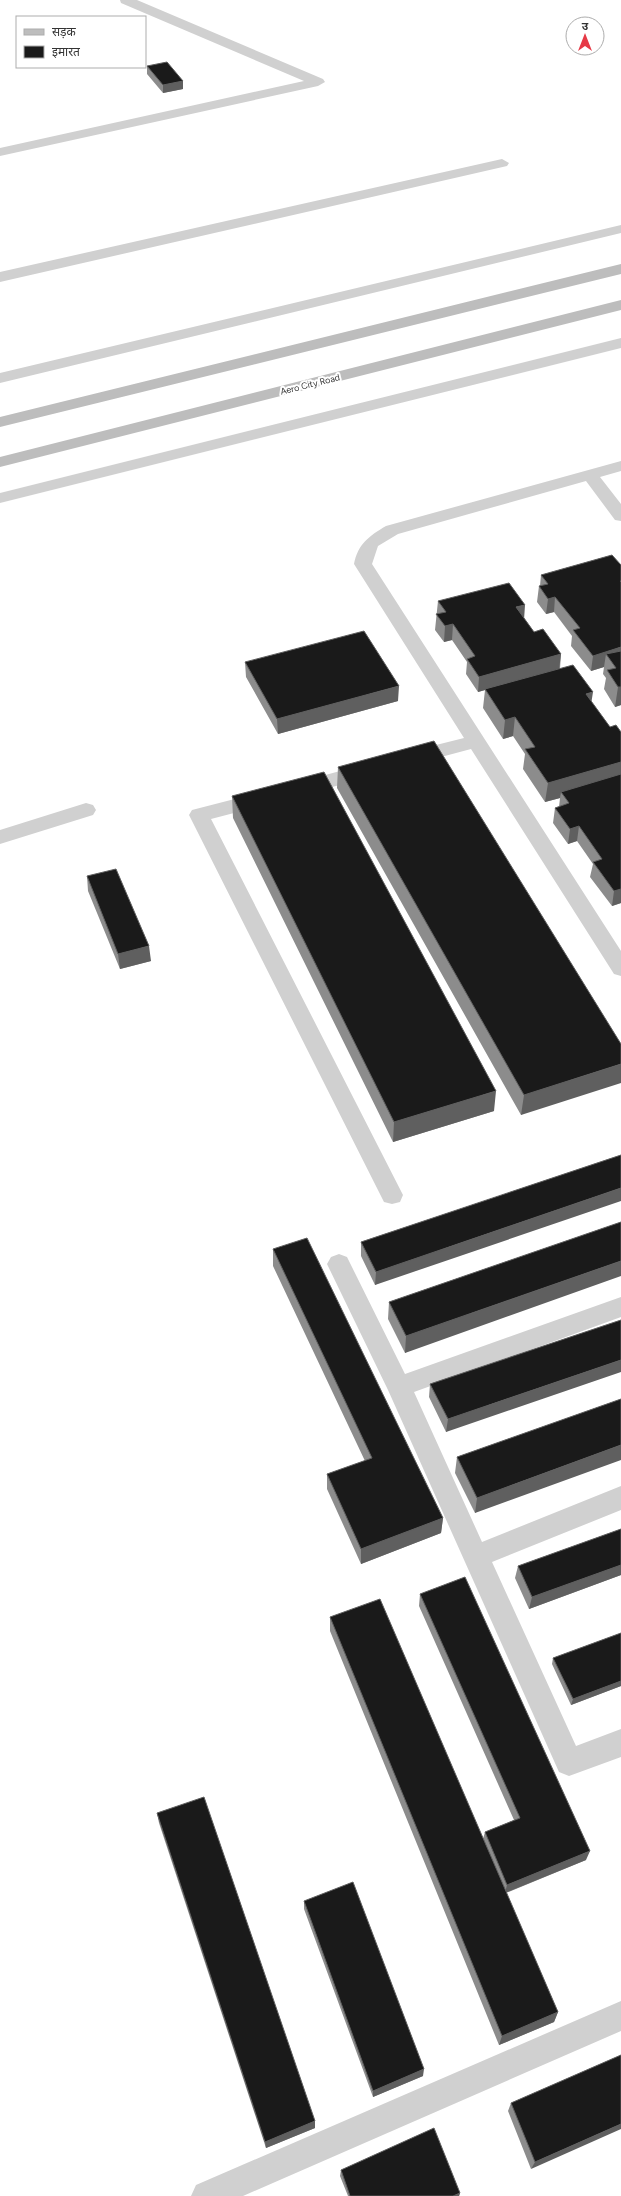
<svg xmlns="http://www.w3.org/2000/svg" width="621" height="2196" font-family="Figtree,'Noto Sans Devanagari',sans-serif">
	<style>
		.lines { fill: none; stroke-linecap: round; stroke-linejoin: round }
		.street { fill: #d0d0d0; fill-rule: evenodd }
		.secondary { fill: #bdbdbd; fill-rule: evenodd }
		.wall { fill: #8c8c8c }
		.shaded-wall { fill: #5f5f5f }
		.building { fill: #1a1a1a; stroke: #5f5f5f }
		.labels { text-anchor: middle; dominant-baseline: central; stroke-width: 4; stroke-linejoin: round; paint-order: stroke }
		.far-street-label { font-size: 9px; fill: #333; stroke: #fff }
	</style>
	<rect width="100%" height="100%" fill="#fff"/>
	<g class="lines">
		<path class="street" d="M120,0H137L323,79L325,82L318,86L0,156V148L304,81L121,3Z
			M502,159L509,163L507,166L0,282V272Z
			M621,225V233L0,383V373Z
			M621,338V348L0,503V493Z
			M621,461V471L600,477L621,504V521L615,520L586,481L398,534L378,546L372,564L621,951V976L614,974L471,749L411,765L404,763L401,758L404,753L464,738L354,564C358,544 369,536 386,526Z
			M366,764L373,766L376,771L373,776L299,796L292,794L289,789L292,784Z
			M262,792L269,794L272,799L269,804L211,819L403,1195L400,1202L392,1204L384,1202L189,815L192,810Z
			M86,803L93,805L96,810L93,815L0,844V830Z
			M339,1254L347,1257L405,1374L621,1297V1317L414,1392L482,1542L621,1486V1510L492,1562L576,1746L621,1729V1757L569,1776L559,1772L388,1390L327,1264L331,1257Z
			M621,2001V2031L243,2196H191L196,2185Z"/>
		<path class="secondary" d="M621,264V274L0,427V417Z
			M621,300V310L0,467V457Z"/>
	</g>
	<path class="wall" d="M147,66L183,81V89L163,93L147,74Z
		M612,555L621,705L615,707L604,689L606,678L603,674L604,667L591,671L571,646L572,636L554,612L546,614L537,602L539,586H540L541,575Z
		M438,601L524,618L534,632L561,654L560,669L591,701L610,727L621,732V903L612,906L590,877L593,864L577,841L568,844L553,823L555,808L559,807L560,798L545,802L523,769L525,754L513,736L503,739L483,708L485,690L478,692L466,674L467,662L452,640L444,642L435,630Z
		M245,662L398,701L278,734L246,677Z
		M338,767L621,1044L521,1115L337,788Z
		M232,796L494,1111L393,1142L233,818Z
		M87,876L151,961L120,969L88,891Z
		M621,1155L375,1285L361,1256V1242Z
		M621,1222L405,1353L388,1319L389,1302Z
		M273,1249L443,1518L441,1533L361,1564L327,1489V1474L365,1461L273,1266Z
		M621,1320L446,1432L429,1397L430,1384Z
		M621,1399L475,1513L455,1473L457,1457Z
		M621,1529V1575L529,1609L515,1578L518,1566Z
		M420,1594L586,1860L506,1893L558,2012L554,2022L499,2045L330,1631V1617L483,1839L485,1832L514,1820L419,1606Z
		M621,1633V1686L571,1705L552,1664L553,1658Z
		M157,1813L315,2128L266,2148L159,1823Z
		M304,1901L423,2076L373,2097L304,1909Z
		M621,2055L531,2169L508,2111L511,2103Z
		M341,2170L460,2193L459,2196H348L340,2176Z"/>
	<path class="shaded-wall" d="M183,81V89L163,93V85Z
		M555,597L554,612L546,614L548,599Z
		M525,605L524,620L516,607Z
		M453,624L452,640L444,642L445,626Z
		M621,647V662L606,654L604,667L591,671L593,656Z
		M561,654L559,670L485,689V690L478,692L479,677Z
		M399,686L398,701L278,734L277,719Z
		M618,687H621V705L615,707Z
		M593,692L590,711L586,694Z
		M515,717L513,736L503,739L505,720Z
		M621,762V781L561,792L560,798L545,802L548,783Z
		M579,826L577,841L568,844L570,829Z
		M621,889V903L612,906L614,891Z
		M149,946L151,961L120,969L118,954Z
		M621,1064V1083L521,1115L524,1095Z
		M496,1091L494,1111L393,1142L394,1122Z
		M621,1188V1201L375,1285L376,1272Z
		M621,1261V1276L405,1353L406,1336Z
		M621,1360V1372L446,1432L448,1419Z
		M621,1445V1460L475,1513L477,1498Z
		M443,1518L441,1533L361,1564V1549Z
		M621,1565V1575L529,1609L532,1597Z
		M621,1681V1686L571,1705L573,1699Z
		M590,1851L586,1860L505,1893L507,1885Z
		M558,2012L554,2022L499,2045L502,2036Z
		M424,2069L423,2076L373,2097V2091Z
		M315,2121V2128L266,2148L265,2142Z
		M621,2124V2129L531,2169L535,2162Z
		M460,2193L459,2196H453Z"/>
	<path class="building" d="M167,62L183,81L163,85L147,66Z
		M612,555L621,565V581H620L621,582V647L593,656L573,630L580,628L555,597L548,599L539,586L548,584L541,575Z
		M509,583L525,605L516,607L534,632L543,629L561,654L479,677L467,659L475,656L453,624L445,626L436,614L446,612L438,601Z
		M364,631L399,686L277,719L245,662Z
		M621,651V687H618L607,670L616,668L606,654Z
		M573,665L593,692L586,694L610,727L616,725L621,732V762L548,783L525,749L535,747L515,717L505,720L485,689Z
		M434,741L621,1044V1064L524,1095L338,767Z
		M324,772L496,1091L394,1122L232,796Z
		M621,774V889L614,891L593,862L602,859L579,826L570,829L555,808L569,803L561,792Z
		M116,869L149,946L118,954L87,876Z
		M621,1155V1188L376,1272L361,1242Z
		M621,1222V1261L406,1336L389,1302Z
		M307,1238L443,1518L361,1549L327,1474L372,1458L273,1249Z
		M621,1320V1360L448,1419L430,1384Z
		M621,1399V1445L477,1498L457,1457Z
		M621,1529V1565L532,1597L518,1566Z
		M465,1577L590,1851L507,1885L485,1832L520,1818L420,1594Z
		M380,1599L558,2012L502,2036L330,1617Z
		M621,1633V1681L573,1699L553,1658Z
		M204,1797L315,2121L265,2142L157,1813Z
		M353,1882L424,2069L373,2091L304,1901Z
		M621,2055V2124L535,2162L511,2103Z
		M434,2128L460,2193L453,2196H350L341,2170Z"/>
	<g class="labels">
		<g class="far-street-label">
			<text transform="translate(310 384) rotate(-14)">Aero City Road</text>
		</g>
	</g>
	<rect x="16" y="16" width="130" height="52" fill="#ffffff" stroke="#adadad"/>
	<rect x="24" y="29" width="20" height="6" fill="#bdbdbd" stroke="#adadad"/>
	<text x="52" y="36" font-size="12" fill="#333333">सड़क</text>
	<rect x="24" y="46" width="20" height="12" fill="#1a1a1a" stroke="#adadad"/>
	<text x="52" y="56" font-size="12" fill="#333333">इमारत</text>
	<g transform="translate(585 36)"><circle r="19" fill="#ffffff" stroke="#adadad"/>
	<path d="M0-3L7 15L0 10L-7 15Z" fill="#e63946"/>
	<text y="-6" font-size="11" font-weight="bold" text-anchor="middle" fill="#333333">उ</text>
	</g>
</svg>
